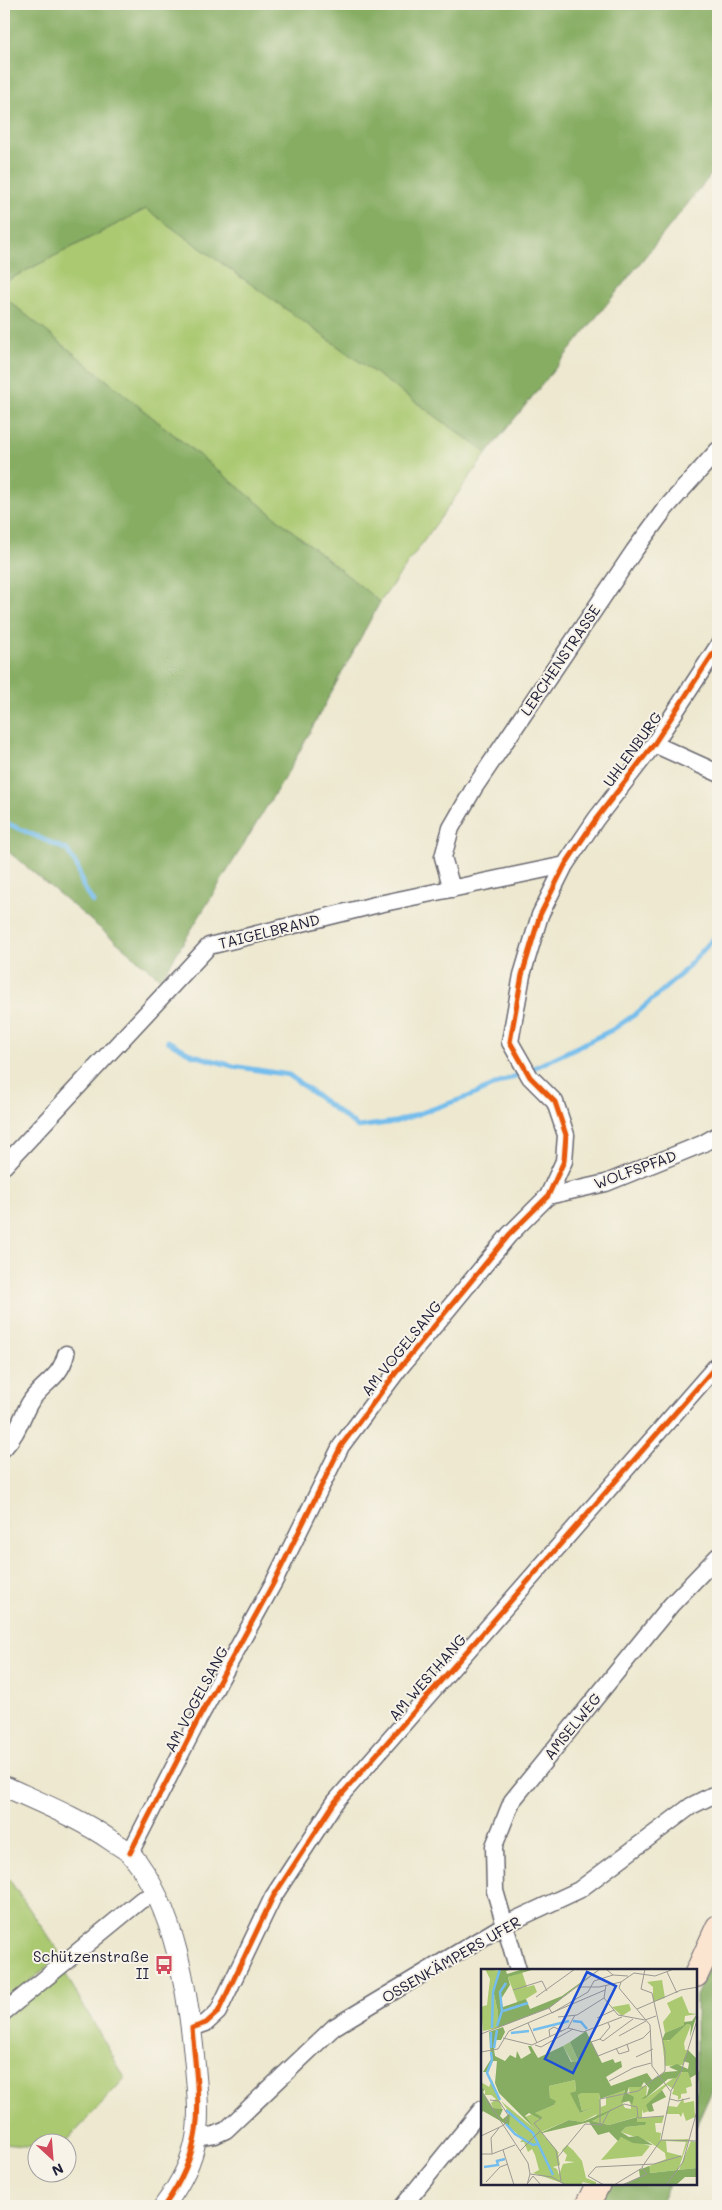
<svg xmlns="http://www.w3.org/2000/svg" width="722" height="2210" font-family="Mali,sans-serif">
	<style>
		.green { fill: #aac971; stroke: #667656 }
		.forest { fill: #87ad63; stroke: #54684f }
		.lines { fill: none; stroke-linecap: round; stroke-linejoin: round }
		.stream { stroke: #74bdec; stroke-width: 5 }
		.minor-casing { stroke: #69676f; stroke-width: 19 }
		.tertiary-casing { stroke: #69676f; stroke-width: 22 }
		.secondary-casing { stroke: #69676f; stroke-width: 26 }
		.minor { stroke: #fff; stroke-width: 16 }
		.tertiary { stroke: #fff; stroke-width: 20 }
		.secondary { stroke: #fce5d0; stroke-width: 24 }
		.cycleway-casing { stroke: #f7f3e8; stroke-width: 8 }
		.cycleway { stroke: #e8590c; stroke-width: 5 }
		.labels { text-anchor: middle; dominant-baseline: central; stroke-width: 4; stroke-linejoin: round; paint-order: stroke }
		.street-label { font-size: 15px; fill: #22223b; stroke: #f7f3e8 }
		.poi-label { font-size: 15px; fill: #22223b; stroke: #f7f3e8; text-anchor: end }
		.inset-river { fill: none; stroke: #74bdec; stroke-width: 2.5 }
		.inset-road { fill: none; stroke: #9c9994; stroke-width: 1 }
		.view { fill: #1d4ed8; fill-opacity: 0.15; stroke: #1d4ed8; stroke-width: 2.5 }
		.inset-edge { fill: none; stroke: #22223b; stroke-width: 2.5 }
	</style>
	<rect width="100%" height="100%" fill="#f7f3e8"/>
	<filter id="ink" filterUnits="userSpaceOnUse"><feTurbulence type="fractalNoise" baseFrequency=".02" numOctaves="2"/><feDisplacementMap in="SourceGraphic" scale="10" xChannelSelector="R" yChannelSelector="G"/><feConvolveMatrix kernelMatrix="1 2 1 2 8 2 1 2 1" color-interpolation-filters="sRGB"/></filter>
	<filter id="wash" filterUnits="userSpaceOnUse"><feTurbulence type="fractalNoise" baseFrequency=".0096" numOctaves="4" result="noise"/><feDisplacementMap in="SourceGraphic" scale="20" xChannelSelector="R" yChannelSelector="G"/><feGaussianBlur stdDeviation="1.12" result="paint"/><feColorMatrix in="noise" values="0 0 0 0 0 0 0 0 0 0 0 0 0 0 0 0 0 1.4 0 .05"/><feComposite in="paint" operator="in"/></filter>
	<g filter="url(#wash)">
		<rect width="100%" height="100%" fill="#ede8cf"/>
		<path class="green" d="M146,209L487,453L380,602L4,297V282Z
			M4,1872L61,1955L4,2003Z
			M65,1973L125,2078L66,2142H38L37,2147L4,2144V2017Z"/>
		<path class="forest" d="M4,4H718V166L487,453L146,209L4,282Z
			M4,297L380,602L291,767L161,979L4,848Z
			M718,1947V2077L696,2126V1996Z
			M609,2184H669L659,2206H598Z"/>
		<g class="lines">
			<path class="stream" d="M4,822L67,850L77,866L83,886L93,902
				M168,1041L193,1055L233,1066L289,1075L358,1127L395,1122L470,1096L540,1065L612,1030L637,1013L681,974L714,938H718"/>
		</g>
	</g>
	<g filter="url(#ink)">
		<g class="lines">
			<g class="minor-casing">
				<path id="minor" d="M654,744L718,773
					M452,889L443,857L451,828L474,788L634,551L665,509L718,450
					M4,1166L209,946L379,904L565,865
					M548,1196L606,1183L702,1144L718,1135
					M4,1448C18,1432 20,1421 29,1404C41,1383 60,1380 66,1354
					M130,1853L198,1720L274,1582L341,1446L398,1370L509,1235L548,1196L564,1161L566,1135L555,1102L530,1077L510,1042L522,975L540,915L565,865L596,819L654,744L718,646
					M518,1970L495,1891L494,1846L512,1801L671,1605L718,1556
					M4,2012L141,1900L156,1894
					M192,2028L206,2023L218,2012L273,1897L335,1802L718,1364
					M196,2138L215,2135L226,2130L334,2027L504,1925L579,1890L691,1806L711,1796L718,1795
					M403,2206L482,2109"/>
			</g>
			<g class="tertiary-casing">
				<path id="tertiary" d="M4,1786C41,1803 79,1818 112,1841C118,1845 126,1849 131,1854C176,1908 189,1998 195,2066C197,2089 200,2115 196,2138C192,2163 179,2186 164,2206"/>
			</g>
			<g class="secondary-casing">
				<path id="secondary" d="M696,1975L718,1927
					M587,2206L598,2184"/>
			</g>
			<use href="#minor" class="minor"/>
			<use href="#tertiary" class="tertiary"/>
			<use href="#secondary" class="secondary"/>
			<g class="cycleway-casing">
				<path id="cycleway" d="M130,1853L198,1720L274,1582L341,1446L398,1370L509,1235L548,1196L564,1161L566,1135L555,1102L530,1077L510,1042L522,975L540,915L565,865L596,819L654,744L718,646
					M164,2206C209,2144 198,2099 192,2028L206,2023L218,2012L273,1897L335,1802L718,1364"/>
			</g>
			<use href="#cycleway" class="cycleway"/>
		</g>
	</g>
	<defs>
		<g id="bus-bare" transform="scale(1.5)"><path d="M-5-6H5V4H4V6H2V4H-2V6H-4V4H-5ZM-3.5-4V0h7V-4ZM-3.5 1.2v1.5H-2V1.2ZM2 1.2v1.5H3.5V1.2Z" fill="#d1495b" stroke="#f7f3e8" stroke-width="2.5" paint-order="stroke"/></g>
	</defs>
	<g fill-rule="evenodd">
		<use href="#bus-bare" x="164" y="1965"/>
	</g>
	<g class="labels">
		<g class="street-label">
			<text transform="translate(560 660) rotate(-56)">LERCHENSTRASSE</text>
			<text transform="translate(632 749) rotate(-54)">UHLENBURG</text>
			<text transform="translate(269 931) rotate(-14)">TAIGELBRAND</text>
			<text transform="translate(635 1169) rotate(-20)">WOLFSPFAD</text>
			<text transform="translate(401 1348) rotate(-51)">AM VOGELSANG</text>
			<text transform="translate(427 1677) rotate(-49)">AM WESTHANG</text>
			<text transform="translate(196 1699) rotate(-62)">AM VOGELSANG</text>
			<text transform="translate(572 1726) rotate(-51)">AMSELWEG</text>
			<text transform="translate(451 1959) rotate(-30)">OSSENKÄMPERS UFER</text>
		</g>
		<g class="poi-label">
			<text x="149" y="1956">Schützenstraße<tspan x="149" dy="17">II</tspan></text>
		</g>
	</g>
	<g transform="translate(481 1969)">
		<rect width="216" height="216" fill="#ede8cf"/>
		<path d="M4,0L19,2L12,21L17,43L16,59L2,62L0,38L6,36L9,10ZM41,3L46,18L53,16L56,23L37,35L27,8ZM181,11L184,29L172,33V18L166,13ZM201,27L208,44L216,45L204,47L203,56L184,64L182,53L190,43L186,34ZM148,35L150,41L141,47L131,38ZM206,55L210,56L203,74L204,81H207L202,96L184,97L181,71L186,69L187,72ZM89,73L98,93H91L82,77ZM201,103H208L211,117L205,119L206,124L200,125V129L197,131V127L191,125L193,120L186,116L166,136L168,142L162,144L161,140V149L183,147L181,154H174L175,163L180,164L179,171L208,170L197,201L168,204V197L185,190L184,184L169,173L140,163L145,158L164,156L156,153L155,148L128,156L111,152L116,145L101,153L88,151L60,163L78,184L86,176L92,181L101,192L105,209L115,213V216L102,213L99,216H87L52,204L58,201L54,186L51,180L47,183L43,173H39L42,170L25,155L29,144L20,132L54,160L44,148L73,136L74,132L69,130L68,117L94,111L95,122L90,124L99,144L110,140L101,142L97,126L101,124H118L120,138L125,136V128L144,120L141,133L144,139L150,140L148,118L166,117L165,129ZM185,172L205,173L201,187L186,183ZM81,181L86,186L84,192L94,193L82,195L78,206L76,200L72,198L79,196L77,185ZM11,111L21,139L20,140L12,139L10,134L15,130L10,126H4V120L0,119V113L8,118ZM202,129L203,134L213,132L214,148L205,152L202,143L200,148L198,145H185L187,137L196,138ZM140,168L169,177L161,187L120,191ZM210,172L216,173V199L198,201Z" fill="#aac971" fill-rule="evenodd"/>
		<path d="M18,0H31L25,2L26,5L42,0H54L27,8L29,16L20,30L22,38L45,30L49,40L81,27L118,0L68,39L16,59L17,43L12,21ZM216,45L209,68L210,56L206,55L189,71H181L184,64L203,56V53L211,52ZM22,58L24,63L20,71H15L13,81L14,87L24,92L29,86L35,89L36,82L40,90L50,84L47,77H50L57,89L82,77L90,93H98L89,73L105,62L121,94L132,90L134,94L140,92L141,98L125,108L130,117L166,104L171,111L184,103L197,102L188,98L196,95L207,100L208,94L202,92L207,81L216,90V105L209,109L207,103H200L195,109L187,110L165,129L160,130L166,126L168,119L163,113L160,118H148L146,124L153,128L151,136L148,132L140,134L144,121L119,130L118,124H101L97,126L101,142L112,139L99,144L89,124L95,122L94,111L68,117L69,129L75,132L73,136L54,144L61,148L59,150L48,144L44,147L54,160L18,124L14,114L16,92H12L7,103H2L10,90L8,63ZM1,119L4,120L2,123L12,139L22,140L19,147L22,150L29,144L28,157L2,142L0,145ZM181,121L185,128L171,135L173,142L168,143L165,136ZM139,137L111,152L128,156L156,148V153H165L164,156L145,158L140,163L148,168L157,167L172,176L152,174L140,168L137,172L128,163L117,166L108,153L57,165L88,151L101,153ZM168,197L169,204L216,199V208H204L195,216H142L159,208L158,201Z" fill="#87ad63"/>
		<path class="inset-river" d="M22,42L47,34M92,52L100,53L106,60M16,57L21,42L19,23L25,14M11,59L12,23L19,0M52,61L88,52M30,64L48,62M10,79V63M13,79L16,61M10,83L11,91L6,104L19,131M25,141L52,164L72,206M25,155L34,165L52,176L57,175M3,198L17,196L16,192L24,190"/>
		<path class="inset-road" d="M125,0L132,6L147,7M164,0L160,20L171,24L184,82V102L177,108M186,3L196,24M140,13L138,19L169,56L171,97L190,123L180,171L161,198L166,205L141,216M125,16L123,29L137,46L164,51L175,47M96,18H118L140,13L153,4L174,7L193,0M32,21L61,12L66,22M55,28L94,0M68,39L71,44L107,23L113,12L132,6M156,40L200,21L217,18M77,48L96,46L123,29M116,49L133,41M47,54L56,74M127,54L129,58L119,70L110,73L117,87L162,69L170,61M87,59L102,63L141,48M0,65L68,39L119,0M138,67L165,52M69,68L68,61L73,58L81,62M22,69L51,76L87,59L94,46M119,70L122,72L152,50M0,76V100M54,76L60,78L92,60M135,79L138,85L148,82L146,75M0,83L17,80L28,62L124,21M155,88L172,80M128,112L152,99L170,94M0,122L47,194L49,205L46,216M190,122L200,103L217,48M189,130L197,132L209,129M61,149L53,154L75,181L80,212M119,156V130L157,122L177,107M0,167L23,156L27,146L18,132L9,131M180,171L217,172M22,181L33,216M39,182L59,162M0,185H11L10,169L18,159M11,185L34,176M76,189L104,155L121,156L128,142L143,135L156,138L157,149L183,147M49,205L71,208L85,216M5,213L19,198L27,195M47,214L52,207L60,216M123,216L107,207L115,198L173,195L200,187M133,216L161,199M185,216L202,193L217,138"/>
		<path class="view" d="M106,3L135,17L92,104L64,90Z"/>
		<rect width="216" height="216" class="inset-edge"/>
	</g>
	<rect width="722" height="2210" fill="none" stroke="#f7f3e8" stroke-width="20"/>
	<g transform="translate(52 2158) rotate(154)"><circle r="24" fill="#f7f3e8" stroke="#a29fa3"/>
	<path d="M0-4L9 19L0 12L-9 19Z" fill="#d1495b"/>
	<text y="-8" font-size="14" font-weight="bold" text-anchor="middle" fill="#22223b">N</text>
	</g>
</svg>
